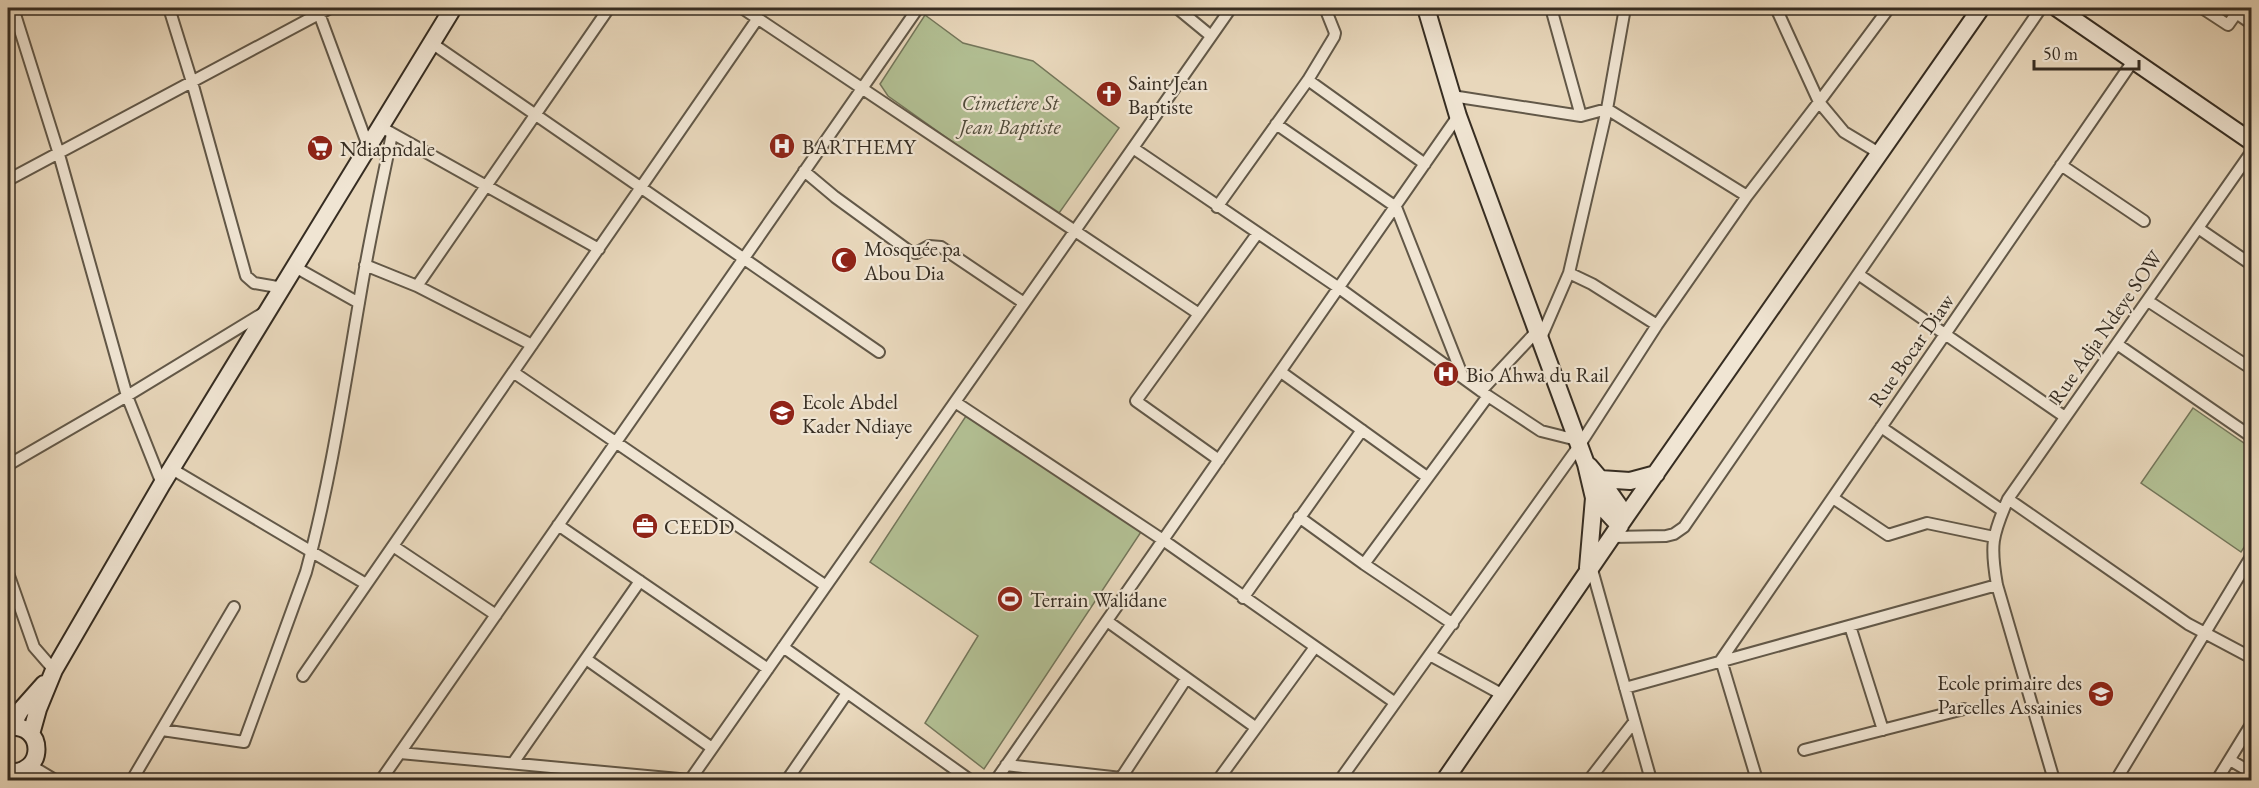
<svg xmlns="http://www.w3.org/2000/svg" width="2259" height="788" font-family="'EB Garamond',serif">
	<style>
		.green { fill: #b2bf93; stroke: #74765a; stroke-width: 1.5 }
		.lines { fill: none; stroke-linecap: round; stroke-linejoin: round }
		.street-casing { stroke: #625848; stroke-width: 14 }
		.secondary-casing { stroke: #362d22; stroke-width: 20 }
		.street { stroke: #f0e5d3; stroke-width: 10 }
		.secondary { stroke: #f0e5d3; stroke-width: 16 }
		.labels { text-anchor: middle; dominant-baseline: central; stroke-width: 4.5; stroke-linejoin: round; paint-order: stroke }
		.poi-label { font-size: 21px; fill: #362d22; stroke: #f0e5d3; text-anchor: start }
		.park-label { font-size: 21px; font-style: italic; fill: #4f4a39; stroke: #f0e5d3 }
		.street-label { font-size: 21px; fill: #362d22; stroke: #f0e5d3 }
	</style>
	<rect width="100%" height="100%" fill="#e8d7bb"/>
	<filter id="stains"><feTurbulence type="fractalNoise" baseFrequency=".00333" numOctaves="4"/><feColorMatrix values="0 0 0 0 .2 0 0 0 0 .09 0 0 0 0 .02 0 0 0 .5 -.17"/></filter>
	<radialGradient id="worn" r=".72"><stop offset=".6" stop-color="#630" stop-opacity="0"/><stop offset="1" stop-color="#630" stop-opacity=".3"/></radialGradient>
	<path class="green" d="M925,15L963,43L1033,61L1119,128L1057,216L888,96L880,84Z
		M2193,408L2251,448V537L2241,552L2141,483Z
		M966,416L1141,532L984,769L925,723L978,636L870,562Z"/>
	<g class="lines">
		<g class="street-casing">
			<path id="street" d="M13,8L58,151L127,396L162,484
				M169,8L192,82L246,276L254,283L283,288
				M317,8L368,146
				M742,8L1199,314
				M1177,8L1211,36
				M1551,8L1581,116
				M2202,8L2228,25L2240,8
				M2236,13L2252,24
				M433,44L879,352
				M1308,80L1425,164
				M1276,124L1396,207L1463,377
				M388,131L599,249
				M1133,148L1339,288L1488,396L1541,431L1577,440
				M1879,153L1844,132L1819,102L1889,8
				M2061,165L2144,221
				M804,171L835,197L909,251L916,253L929,246L941,247L1024,303
				M8,180L330,8
				M1747,196L1819,102L1776,8
				M1217,207L1308,80L1334,37L1335,33L1325,8
				M2198,228L2252,265
				M365,265L417,286L532,345
				M295,267L359,303
				M1569,273L1592,284L1657,325
				M1858,274L2065,417
				M417,286L609,8
				M2148,301L2252,369
				M1540,340L1569,273L1607,109L1625,8
				M2117,344L2252,437
				M513,372L826,586
				M1281,372L1427,477
				M1481,391L1537,331
				M955,402L1163,540L1394,702
				M1881,427L2003,511
				M1219,460L1136,401L1257,234
				M8,465L127,396L265,312
				M172,469L366,584
				M1833,498L1888,535L1927,523L1994,537
				M2008,499L2188,624L2252,658
				M1299,517L1364,564L1453,624
				M558,525L768,669
				M1612,537L1666,536L1674,534L1684,527L2041,8
				M393,546L496,615
				M1364,564L1488,396
				M1591,566L1651,780
				M8,573L34,647L54,670
				M1243,598L1362,430
				M1107,621L1255,727
				M1850,626L1883,730
				M783,647L970,780
				M1430,655L1503,695
				M586,659L712,748
				M303,676L758,18
				M1625,688L1997,585
				M162,730L244,742L306,572C333,472 347,369 365,268C373,223 383,179 392,134
				M1804,750L1964,709
				M400,753L690,780
				M2230,760L2252,773
				M513,763L640,581
				M30,765L55,780
				M1006,765L1139,780
				M1121,778L1186,679
				M132,780L234,607
				M381,780L918,8
				M690,780L1231,8
				M787,780L847,693
				M996,780L1458,116
				M1218,780L1315,647
				M1340,780L1579,446L1657,325L1747,196L1607,109L1581,116L1452,96
				M1589,780L1634,722
				M1757,780L1721,660L2133,61
				M2054,780L1997,585C1990,545 1992,536 2008,499L2252,151
				M2116,780L2252,555
				M2217,780L2252,723"/>
		</g>
		<g class="secondary-casing">
			<path id="secondary" d="M1426,8L1458,116L1586,464L1594,498L1588,568
				M2057,8L2252,142
				M1589,466L1600,479L1626,516
				M1600,479L1630,481L1656,474
				M1594,498L1620,526
				M8,727C46,722 46,776 8,772
				M11,727L20,711L44,684
				M31,734L38,709L54,670L162,484L453,8
				M1445,780L1626,516L1981,8"/>
		</g>
		<use href="#street" class="street"/>
		<use href="#secondary" class="secondary"/>
	</g>
	<defs>
		<g id="church-disc" transform="scale(1.35)"><circle r="9.5" fill="#8f2418" stroke="#f0e5d3"/><path d="M-1.2-6h2.4v3.5h3.3v2.4h-3.3V6h-2.4V-.1h-3.3v-2.4h3.3Z" fill="#fff"/></g>
		<g id="hospital-disc" transform="scale(1.35)"><circle r="9.5" fill="#8f2418" stroke="#f0e5d3"/><path d="M-5-5h3v3.5h4V-5h3V5h-3V1.5h-4V5h-3Z" fill="#fff"/></g>
		<g id="supermarket-disc" transform="scale(1.35)"><circle r="9.5" fill="#8f2418" stroke="#f0e5d3"/><path d="M-6-5.5h2.5l.6 2H6L4.5 2H-2.5L-4.4-4H-6ZM-1.5 3.2a1.3 1.3 0 1 0 .1 0ZM3 3.2a1.3 1.3 0 1 0 .1 0Z" fill="#fff"/></g>
		<g id="mosque-disc" transform="scale(1.35)"><circle r="9.5" fill="#8f2418" stroke="#f0e5d3"/><path d="M3.5-4.9A6 6 0 1 0 3.5 4.9A5 5 0 1 1 3.5-4.9Z" fill="#fff"/></g>
		<g id="school-disc" transform="scale(1.35)"><circle r="9.5" fill="#8f2418" stroke="#f0e5d3"/><path d="M0-5L7-2L0 1L-7-2ZM-4 1L0 2.5L4 1V4Q0 6-4 4Z" fill="#fff"/></g>
		<g id="office-disc" transform="scale(1.35)"><circle r="9.5" fill="#8f2418" stroke="#f0e5d3"/><path d="M-6-3h4V-5.5h4V-3h4V5H-6ZM-1-4.5V-3h2v-1.5ZM-6 0V1H6V0Z" fill="#fff"/></g>
		<g id="stadium-disc" transform="scale(1.35)"><circle r="9.5" fill="#8f2418" stroke="#f0e5d3"/><path d="M0-5a6.5 5 0 1 0 0 10a6.5 5 0 1 0 0-10ZM-3.5-1.8h7v3.6h-7Z" fill="#fff"/></g>
	</defs>
	<g fill-rule="evenodd">
		<use href="#church-disc" x="1109" y="94"/>
		<use href="#hospital-disc" x="782" y="146"/>
		<use href="#supermarket-disc" x="320" y="148"/>
		<use href="#mosque-disc" x="844" y="260"/>
		<use href="#hospital-disc" x="1446" y="374"/>
		<use href="#school-disc" x="782" y="413"/>
		<use href="#office-disc" x="645" y="526"/>
		<use href="#stadium-disc" x="1010" y="599"/>
		<use href="#school-disc" x="2101" y="694"/>
	</g>
	<g class="labels">
		<g class="poi-label">
			<text x="1128" y="82">Saint Jean<tspan x="1128" dy="24">Baptiste</tspan></text>
			<text x="802" y="146">BARTHEMY</text>
			<text x="340" y="148">Ndiapndale</text>
			<text x="864" y="248">Mosquée pa<tspan x="864" dy="24">Abou Dia</tspan></text>
			<text x="1466" y="374">Bio Ahwa du Rail</text>
			<text x="802" y="401">Ecole Abdel<tspan x="802" dy="24">Kader Ndiaye</tspan></text>
			<text x="664" y="526">CEEDD</text>
			<text x="1030" y="599">Terrain Walidane</text>
			<text x="2082" y="682" text-anchor="end">Ecole primaire des<tspan x="2082" dy="24">Parcelles Assainies</tspan></text>
		</g>
		<g class="park-label">
			<text x="1010" y="102">Cimetiere St<tspan x="1010" dy="24">Jean Baptiste</tspan></text>
		</g>
		<g class="street-label">
			<text transform="translate(2105 327) rotate(-55)">Rue Adja Ndeye SOW</text>
			<text transform="translate(1911 350) rotate(-55)">Rue Bocar Diaw</text>
		</g>
	</g>
	<rect width="2259" height="788" fill="none" stroke="#e8d7bb" stroke-width="30"/>
	<rect x="9" y="9" width="2241" height="770" fill="none" stroke="#362d22" stroke-width="3"/>
	<rect x="15" y="15" width="2229" height="758" fill="none" stroke="#362d22" stroke-width="1.5"/>
	<path d="M2034 60v9h105v-9" fill="none" stroke="#362d22" stroke-width="3"/>
	<text x="2043" y="60" font-size="18" fill="#362d22" stroke="#f0e5d3" stroke-width="4.5" paint-order="stroke">50 m</text>
	<rect width="100%" height="100%" filter="url(#stains)"/>
	<rect width="100%" height="100%" fill="url(#worn)"/>
</svg>
